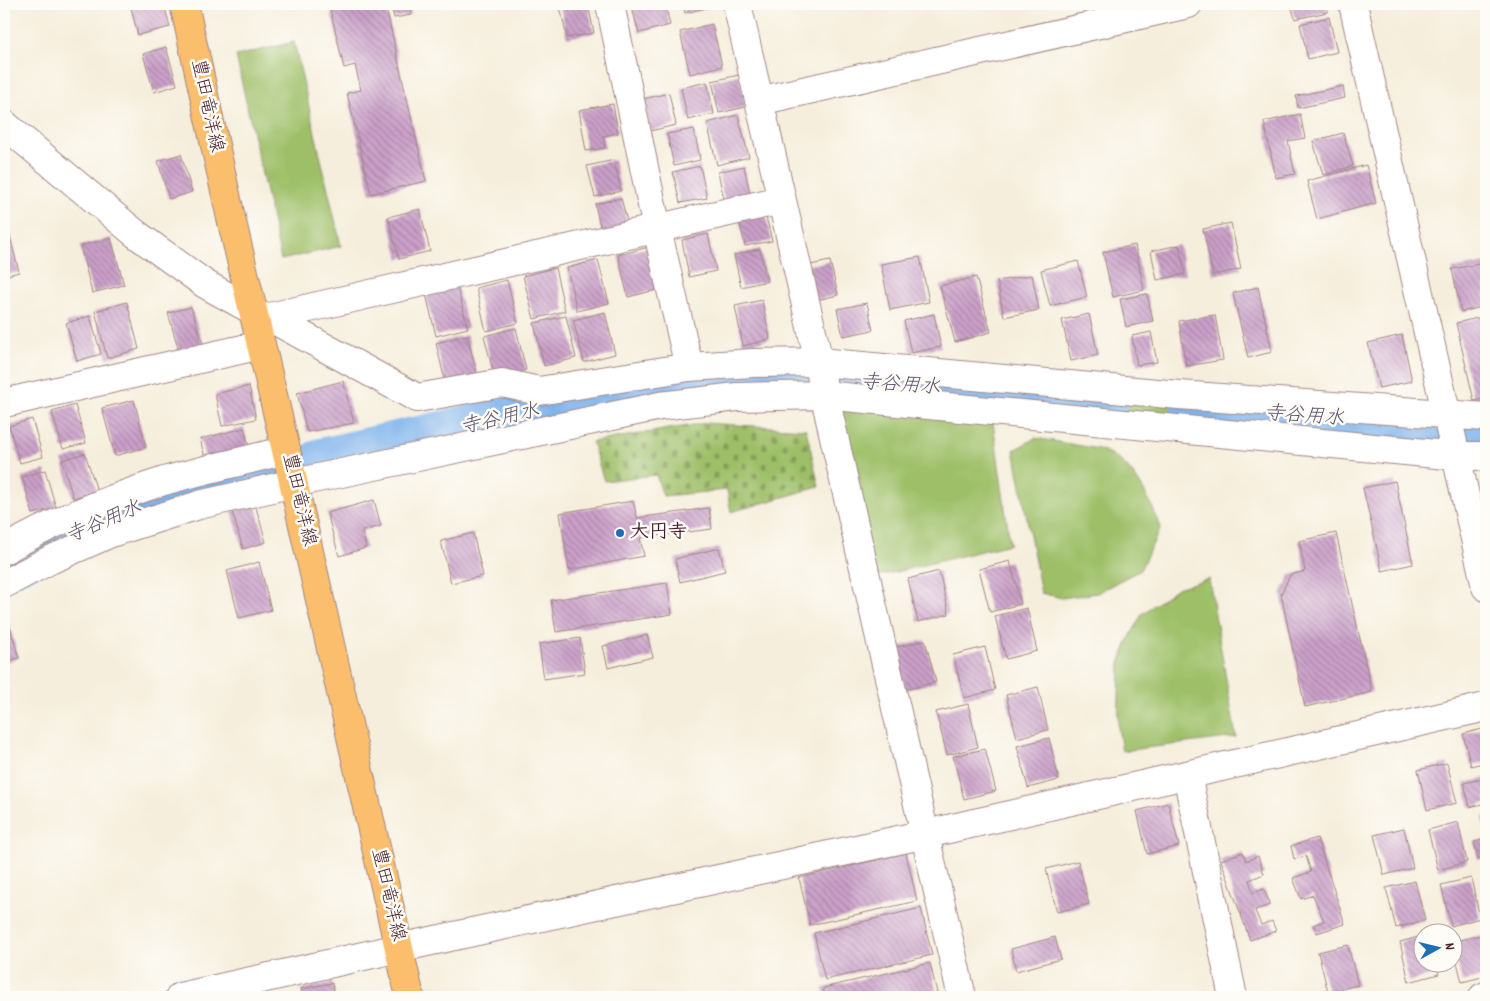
<svg xmlns="http://www.w3.org/2000/svg" width="1490" height="1001" font-family="Dekko,'Klee One',sans-serif">
	<style>
		.grass { fill: #9ebf68; stroke: #746f4a }
		.cemetery { fill: url(#cemetery-stones); stroke: #746f4a }
		.lines { fill: none; stroke-linecap: round; stroke-linejoin: round }
		.river { stroke: #7fb3ed; stroke-width: 44 }
		.building { fill: url(#building-back-hatch) }
		.minor-casing { stroke: #a08684; stroke-width: 30 }
		.major-casing { stroke: #a08684; stroke-width: 30 }
		.minor { stroke: #fff; stroke-width: 28 }
		.major { stroke: #fabe6d; stroke-width: 28 }
		.poi-dot { fill: #1f6fb2; stroke: #fdfcf7; stroke-width: 2 }
		.labels { text-anchor: middle; dominant-baseline: central; stroke-width: 5; stroke-linejoin: round; paint-order: stroke }
		.street-label { font-size: 19px; fill: #4a1f2b; stroke: #fdfcf7 }
		.poi-label { font-size: 19px; font-weight: bold; fill: #4a1f2b; stroke: #fdfcf7; text-anchor: start }
		.water-label { font-size: 20px; font-style: italic; fill: #5d536f; stroke: #fdfcf7 }
	</style>
	<defs>
		<pattern id="cemetery-stones" width="16" height="16" patternUnits="userSpaceOnUse" patternTransform="scale(1.25)"><rect width="16" height="16" fill="#9ebf68"/><path d="M2 7V4a2 2 0 0 1 4 0v3zM10 15v-3a2 2 0 0 1 4 0v3z" fill="#839b56"/></pattern>
		<pattern id="building-back-hatch" width="6" height="6" patternUnits="userSpaceOnUse" patternTransform="scale(1.25)"><rect width="6" height="6" fill="#caa0c9"/><path d="M-1 5l2 2M0 0l6 6M5-1l2 2" fill="none" stroke="#a682a3"/></pattern>
	</defs>
	<rect width="100%" height="100%" fill="#fdfcf7"/>
	<filter id="ink" filterUnits="userSpaceOnUse"><feTurbulence type="fractalNoise" baseFrequency=".02" numOctaves="2"/><feDisplacementMap in="SourceGraphic" scale="10" xChannelSelector="R" yChannelSelector="G"/><feConvolveMatrix kernelMatrix="1 2 1 2 8 2 1 2 1" color-interpolation-filters="sRGB"/></filter>
	<filter id="wash" filterUnits="userSpaceOnUse"><feTurbulence type="fractalNoise" baseFrequency=".0096" numOctaves="4" result="noise"/><feDisplacementMap in="SourceGraphic" scale="20" xChannelSelector="R" yChannelSelector="G"/><feGaussianBlur stdDeviation="1.12" result="paint"/><feColorMatrix in="noise" values="0 0 0 0 0 0 0 0 0 0 0 0 0 0 0 0 0 1.4 0 .05"/><feComposite in="paint" operator="in"/></filter>
	<g filter="url(#wash)">
		<rect width="100%" height="100%" fill="#f6eedc"/>
		<path class="grass" d="M294,42L341,246L281,260L236,56Z
			M781,368L1486,421V456L824,395L461,448L64,554L4,591V554L67,518L286,450L542,399Z
			M835,405L993,422L1010,544L875,577Z
			M1035,438L1099,449C1133,460 1148,497 1161,527L1140,570L1097,593L1062,598L1041,593L1014,450Z
			M1209,579L1236,737L1122,751L1118,727L1120,663L1129,639L1142,614L1177,588Z"/>
		<path class="cemetery" d="M705,423L806,429L819,487L731,512L727,490L663,496L656,475L604,481L592,442Z"/>
		<g class="lines">
			<path class="river" d="M1193,409L1422,428L1486,431
				M321,460L605,396L705,379L764,375L863,381L1106,402
				M4,568L81,531L175,494L265,473"/>
		</g>
		<g id="blocks">
			<path class="building" d="M130,4H164L170,27L138,35Z
				M329,4H385L426,181L371,194L347,93L361,90L355,65L344,68Z
				M391,4H409L411,15L394,18Z
				M574,4H588L594,33L567,38L560,7Z
				M631,4H665L670,25L639,33Z
				M683,4H711V7L685,13Z
				M1291,4H1326L1328,12L1295,19Z
				M1329,17L1337,52L1308,59L1300,24Z
				M712,24L722,66L690,74L680,32Z
				M166,47L177,85L154,92L143,54Z
				M739,75L746,107L719,113L712,81Z
				M707,82L714,114L688,120L681,88Z
				M1343,86L1345,98L1298,108L1296,96Z
				M669,93L676,125L650,131L643,99Z
				M613,104L618,133L603,136L605,148L586,151L579,110Z
				M1300,114L1305,138L1288,141L1295,174L1276,178L1264,122Z
				M738,115L749,157L717,165L707,123Z
				M694,129L700,160L674,166L667,134Z
				M1343,133L1353,166L1323,175L1313,141Z
				M181,154L192,192L169,199L158,161Z
				M614,160L621,191L595,197L587,166Z
				M1366,165L1376,203L1317,219L1307,181Z
				M700,166L707,198L680,203L673,172Z
				M744,166L751,198L725,204L718,172Z
				M621,198L629,229L602,235L595,204Z
				M420,209L430,251L399,259L388,217Z
				M764,209L772,241L745,246L738,215Z
				M4,212L19,272L4,276Z
				M1231,223L1241,269L1213,275L1203,229Z
				M708,234L716,271L689,277L682,240Z
				M111,238L124,285L92,293L80,246Z
				M1135,245L1144,290L1113,297L1103,252Z
				M1179,245L1185,274L1157,280L1151,251Z
				M649,247L660,289L628,297L618,255Z
				M760,249L767,281L741,287L734,255Z
				M920,257L929,302L890,310L881,264Z
				M598,260L609,303L577,311L567,268Z
				M830,261L838,295L813,301L805,266Z
				M1078,261L1087,297L1050,306L1041,270Z
				M1485,263L1486,306L1461,312L1452,269Z
				M555,268L565,311L534,319L523,276Z
				M1032,275L1039,310L1004,317L997,281Z
				M976,277L991,332L955,342L940,286Z
				M507,280L518,323L486,331L476,288Z
				M457,286L468,328L436,336L426,294Z
				M1258,287L1272,352L1248,358L1233,293Z
				M1147,294L1153,321L1126,327L1120,299Z
				M762,300L770,339L743,346L735,306Z
				M127,302L139,349L107,358L95,311Z
				M867,303L873,330L843,336L837,309Z
				M191,307L203,344L179,351L168,313Z
				M605,312L615,354L584,362L573,320Z
				M934,314L941,347L911,353L904,321Z
				M1089,314L1098,355L1071,361L1062,320Z
				M1215,315L1223,360L1186,366L1179,321Z
				M90,316L101,354L77,361L66,323Z
				M566,316L576,358L544,366L534,323Z
				M1486,316V398L1474,401L1456,323Z
				M516,328L526,370L495,378L484,336Z
				M1151,332L1157,362L1137,365L1132,336Z
				M467,335L478,377L446,385L436,343Z
				M1402,335L1412,381L1379,388L1368,343Z
				M343,381L354,423L307,432L297,393Z
				M249,386L256,419L222,426L215,394Z
				M134,400L146,447L115,456L102,408Z
				M75,405L86,443L63,449L52,412Z
				M32,419L43,457L20,463L9,426Z
				M244,428L250,450L206,461L200,439Z
				M85,453L97,491L73,498L62,460Z
				M45,470L56,508L33,514L22,477Z
				M1395,481L1413,564L1382,571L1363,488Z
				M374,500L381,526L362,531L366,548L339,556L327,513Z
				M633,501L637,518L709,508L712,529L640,538L644,556L569,570L560,513Z
				M4,503L9,519L4,521Z
				M255,504L266,542L243,549L232,511Z
				M473,533L483,576L451,583L441,541Z
				M1336,533L1372,692L1305,707L1281,594L1290,575L1305,571L1299,541Z
				M719,548L725,571L680,582L675,559Z
				M1010,561L1021,604L990,612L979,569Z
				M259,562L271,610L239,618L227,571Z
				M939,571L949,614L918,622L908,579Z
				M667,583L672,614L556,632L551,600Z
				M1027,608L1037,651L1006,659L995,616Z
				M8,620L19,658L4,662V621Z
				M647,635L653,657L608,668L603,646Z
				M580,638L585,673L544,679L539,644Z
				M925,640L936,682L905,690L894,648Z
				M985,647L995,690L964,698L953,655Z
				M1038,687L1048,730L1017,738L1006,695Z
				M968,704L978,747L947,755L936,712Z
				M1486,728V762L1471,766L1463,734Z
				M1049,738L1059,780L1028,788L1017,746Z
				M985,749L996,791L964,799L953,756Z
				M1447,763L1457,803L1427,810L1418,770Z
				M1486,778V803L1470,807L1464,783Z
				M1168,803L1179,846L1147,854L1137,811Z
				M1486,816V831H1485L1483,817Z
				M1458,822L1467,862L1438,870L1428,830Z
				M1404,828L1413,868L1384,875L1374,835Z
				M1317,838L1345,924L1317,933L1313,925L1324,921L1313,895L1301,899L1293,878L1311,872L1306,856L1294,859L1291,846Z
				M1486,839V858L1478,859L1474,842Z
				M1243,852L1246,861L1258,856L1264,874L1249,880L1253,893L1264,889L1270,905L1255,910L1261,925L1272,921L1276,931L1250,940L1221,860Z
				M906,853L917,901L810,925L799,878Z
				M1078,861L1089,904L1057,912L1046,869Z
				M1471,878L1480,918L1451,926L1441,885Z
				M1415,881L1425,920L1396,928L1386,888Z
				M921,908L932,955L825,980L814,933Z
				M1481,935L1486,955V976L1462,982L1452,942Z
				M1422,936V964H1436L1439,974L1409,982L1400,942Z
				M1055,937L1061,959L1016,971L1011,949Z
				M1348,945L1358,985L1328,992L1318,952Z
				M930,963L938,997H825L823,988Z
				M332,983L335,997H303L301,989Z"/>
		</g>
	</g>
	<g filter="url(#ink)">
		<use href="#blocks" fill-opacity="0" stroke="#a08684" stroke-width="1"/>
		<g class="lines">
			<g class="minor-casing">
				<path id="minor" d="M610,4L657,229L689,367
					M737,4L819,362L824,393L962,997
					M1353,4L1486,587
					M759,101L1188,4
					M4,124L136,234L205,284L254,311
					M269,317L417,398L502,383L539,391L689,367L753,363L819,362L1179,395L1486,417
					M261,319L781,200
					M4,403L261,345
					M4,550C54,521 109,499 164,481C204,469 246,461 286,450
					M4,584L50,560L111,533L199,505L294,483L660,406L737,397L824,395L1457,456H1486
					M1187,775L1233,997
					M180,997L399,948L926,834L1486,707
					M1483,997L1486,996"/>
			</g>
			<g class="major-casing">
				<path id="major" d="M184,4L231,218L286,450L410,997"/>
			</g>
			<use href="#minor" class="minor"/>
			<use href="#major" class="major"/>
		</g>
	</g>
	<circle class="poi-dot" cx="620" cy="533" r="5"/>
	<g class="labels">
		<g class="street-label">
			<text transform="translate(206 106) rotate(78)">豊田竜洋線</text>
			<text transform="translate(298 500) rotate(77)">豊田竜洋線</text>
			<text transform="translate(387 895) rotate(77)">豊田竜洋線</text>
		</g>
		<g class="poi-label">
			<text x="630" y="533">大円寺</text>
		</g>
		<g class="water-label">
			<text transform="translate(900 386) rotate(4)">寺谷用水</text>
			<text transform="translate(1304 417) rotate(4)">寺谷用水</text>
			<text transform="translate(500 420) rotate(-13)">寺谷用水</text>
			<text transform="translate(104 523) rotate(-23)">寺谷用水</text>
		</g>
	</g>
	<rect width="1490" height="1001" fill="none" stroke="#fdfcf7" stroke-width="20"/>
	<g transform="translate(1438 948) rotate(82)"><circle r="24" fill="#fdfcf7" stroke="#b5a4a5"/>
	<path d="M0-4L9 19L0 12L-9 19Z" fill="#1f6fb2"/>
	<text y="-8" font-size="14" font-weight="bold" text-anchor="middle" fill="#4a1f2b">N</text>
	</g>
</svg>
